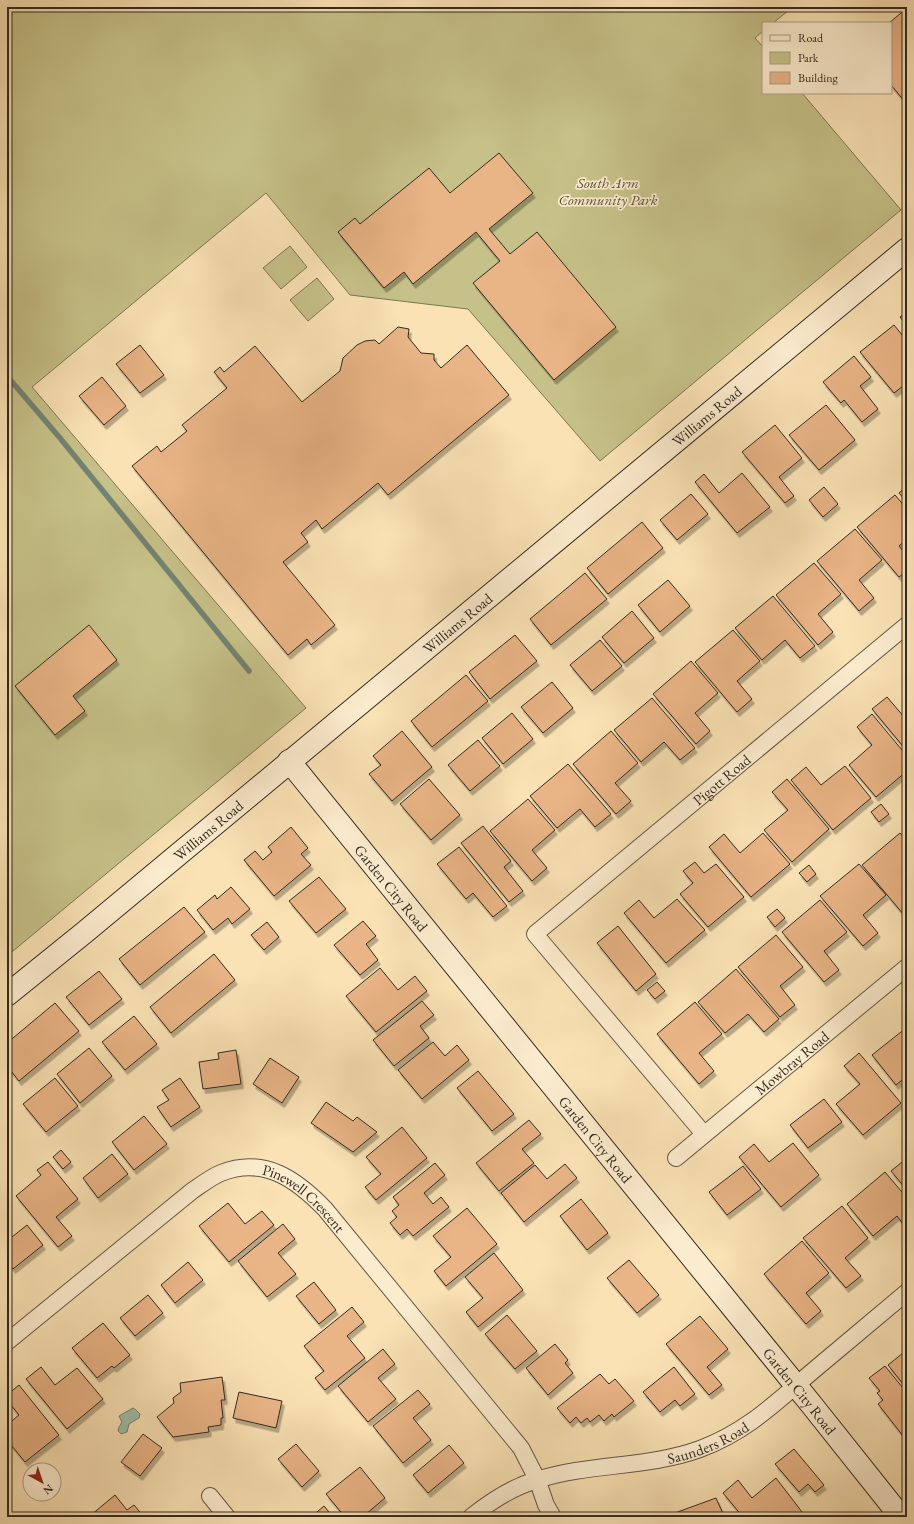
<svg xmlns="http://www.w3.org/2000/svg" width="914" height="1524" font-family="'EB Garamond',serif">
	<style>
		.green { fill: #c6c188; stroke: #7c7654 }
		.water { fill: #9fbfa8; stroke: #738372 }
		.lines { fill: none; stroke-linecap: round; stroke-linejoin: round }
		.stream { stroke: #738372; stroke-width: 5.5 }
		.building { fill: #e9b486; stroke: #322a20; filter: url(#shadow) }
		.street-casing { stroke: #645845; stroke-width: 18 }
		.secondary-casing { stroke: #322a20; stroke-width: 24 }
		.street { stroke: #fcecce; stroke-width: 16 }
		.secondary { stroke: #fcecce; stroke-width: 22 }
		.labels { text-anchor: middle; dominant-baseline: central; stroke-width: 3.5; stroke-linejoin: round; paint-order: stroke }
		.park-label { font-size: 15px; font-style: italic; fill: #57503a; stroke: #fcecce }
		.street-label { font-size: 15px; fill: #322a20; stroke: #fcecce }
	</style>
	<defs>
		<filter id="shadow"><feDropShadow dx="2.5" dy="4.5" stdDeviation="0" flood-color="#0004"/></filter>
	</defs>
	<rect width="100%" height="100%" fill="#fae2b4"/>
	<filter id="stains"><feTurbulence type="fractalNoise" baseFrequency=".005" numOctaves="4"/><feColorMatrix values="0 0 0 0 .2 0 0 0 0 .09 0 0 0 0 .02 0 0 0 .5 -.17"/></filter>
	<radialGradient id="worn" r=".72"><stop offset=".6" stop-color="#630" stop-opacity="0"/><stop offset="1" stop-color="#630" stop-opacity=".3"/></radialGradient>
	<path class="green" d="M7,7H793L773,23H763V31L755,38L763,47V93H802L901,210L600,461L468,309L350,295L266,193L32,387L306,708L7,956Z
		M290,246L307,267L281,289L263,268Z
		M317,278L334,299L308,321L290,300Z"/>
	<path class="water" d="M133,1408L136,1410L140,1414L139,1418L129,1424L127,1432L121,1434L118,1431L119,1427L122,1422L119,1416Z"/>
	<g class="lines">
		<path class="stream" d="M7,376L60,438L249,671"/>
	</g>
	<path class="building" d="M907,8V102L906,103L891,85V23H889Z
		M499,153L533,193L489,229L510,254L537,232L616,327L554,380L473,283L500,261L476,232L413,284L404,272L384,288L338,232L355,218L360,224L429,168L450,193Z
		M907,312V326L900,317Z
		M894,325L907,341V383L894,393L860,352Z
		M398,327L409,329L408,337L421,353L434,354V360L441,368L467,345L509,395L388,495L378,483L322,529L316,520L301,533L308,542L283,562L335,625L311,645L307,639L288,655L132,466L157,446L161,452L187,431L182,425L227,388L214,372L220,367L224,372L255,346L302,402L340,371L343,358L357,345L365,341L375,340L379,344Z
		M140,345L164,375L140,393L116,364Z
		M854,356L871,377L860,386L878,409L862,422L844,400L841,403L823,382Z
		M102,377L126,406L104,425L79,396Z
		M826,405L855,440L819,470L789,435Z
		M775,425L802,458L779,477L794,496L785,503L742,452Z
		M742,473L770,507L737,533L695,482L704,474L719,493Z
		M907,486V502L899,493Z
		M824,487L838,504L823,517L809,500Z
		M691,494L708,514L677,540L660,520Z
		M895,495L907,509V539L899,546L907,556V571L899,577L857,527Z
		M642,522L663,548L608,594L587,568Z
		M855,529L882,560L859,580L874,598L859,611L817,561Z
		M814,563L841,594L818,614L833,632L818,645L776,595Z
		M585,573L607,599L551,645L530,619Z
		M668,580L690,606L660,632L638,605Z
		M773,596L815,646L800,658L785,640L762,660L735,628Z
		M632,611L654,638L624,663L602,637Z
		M89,625L117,660L73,696L85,711L55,735L15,686Z
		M733,630L760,661L737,681L752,699L737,712L695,662Z
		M515,635L537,661L490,699L469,672Z
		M600,640L622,666L592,691L570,665Z
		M691,661L718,693L695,713L710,731L696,744L653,694Z
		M466,675L488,701L432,747L411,721Z
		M552,682L573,708L543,733L521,707Z
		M887,697L905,718L907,717V751L872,709Z
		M652,698L695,748L680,760L664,742L641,762L614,730Z
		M512,713L533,739L503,764L482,738Z
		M872,714L907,756V771L876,797L849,765L872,745L857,727Z
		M402,731L432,767L392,801L369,774L381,765L373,756Z
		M611,731L638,763L615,783L631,801L616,814L573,764Z
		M478,740L500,766L470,791L448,765Z
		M568,764L611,814L595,827L580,809L557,828L530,796Z
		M845,766L871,798L833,830L791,780L806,767L821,785Z
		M429,779L460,815L431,840L400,804Z
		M787,779L829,829L792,862L764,830L788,810L772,792Z
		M528,799L555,830L532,850L547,868L532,881L490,831Z
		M881,804L889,814L879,822L871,812Z
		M483,826L511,861L504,867L523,891L509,902L461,843Z
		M291,827L308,848L301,854L311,865L274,896L244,860L255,851L263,860L272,852L268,847Z
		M763,833L790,864L751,897L709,847L724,834L740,853Z
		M900,833L907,841V881L904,884L907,888V913L904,915L862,865Z
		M459,847L507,906L493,917L473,893L466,899L437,864Z
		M695,862L704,873L716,864L744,897L708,927L680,894L693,883L683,871Z
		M859,864L886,895L863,915L878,933L863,946L820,896Z
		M809,865L816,874L807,882L799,873Z
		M319,877L346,909L316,933L289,901Z
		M231,887L250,909L232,924L228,918L213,930L197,910L215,895L217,899Z
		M677,899L705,930L666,963L624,913L639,900L654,918Z
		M820,900L847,932L824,951L839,970L824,982L782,932Z
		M184,907L205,932L140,985L119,959Z
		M777,909L785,918L775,927L767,917Z
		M363,921L376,936L366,944L378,960L360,975L334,945Z
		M267,922L279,937L264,950L251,935Z
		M618,926L656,974L636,991L597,943Z
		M776,935L803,967L780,986L795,1005L780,1017L738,967Z
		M214,954L235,980L171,1033L150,1007Z
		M380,968L398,990L415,976L427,991L376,1032L346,996Z
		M736,969L779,1019L764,1032L748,1014L725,1033L698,1002Z
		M99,971L122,999L89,1025L66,997Z
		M657,982L665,991L655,999L647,990Z
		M422,1001L434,1015L420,1026L429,1038L394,1066L373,1040Z
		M695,1002L722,1034L699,1053L714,1071L699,1084L657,1034Z
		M55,1003L79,1031L19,1081L7,1066V1043Z
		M134,1016L157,1044L125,1070L102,1042Z
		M906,1028L907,1076L896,1085L872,1055Z
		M433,1042L445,1056L457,1045L469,1060L422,1099L398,1070Z
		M89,1048L112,1076L80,1103L57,1074Z
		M236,1050L241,1084L203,1089L199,1062L219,1059L218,1053Z
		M859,1053L901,1103L863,1135L836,1104L860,1084L844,1066Z
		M270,1058L299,1077L282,1103L253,1084Z
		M478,1071L514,1114L492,1131L457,1088Z
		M55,1078L78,1106L46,1132L23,1104Z
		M180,1078L200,1107L171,1127L157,1107L169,1100L162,1090Z
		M824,1099L842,1122L808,1148L790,1125Z
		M326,1102L353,1121L357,1117L377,1132L353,1152L311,1123Z
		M144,1116L167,1144L134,1170L112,1142Z
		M529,1120L541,1134L522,1149L534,1163L499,1191L476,1163Z
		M402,1127L427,1158L376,1200L365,1187L381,1174L366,1157Z
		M793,1143L819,1175L781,1207L739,1157L754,1144L769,1162Z
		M61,1150L71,1162L63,1169L53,1157Z
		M112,1154L128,1174L98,1198L83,1178Z
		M907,1158V1190L891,1171Z
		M48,1162L78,1199L56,1217L72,1236L58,1247L16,1196L41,1175L37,1170Z
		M435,1163L445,1175L424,1193L433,1204L441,1197L449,1207L413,1236L407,1229L400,1235L390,1223L397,1217L392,1211L399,1205L393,1197Z
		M565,1164L577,1178L524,1222L501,1193L535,1165L547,1179Z
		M743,1166L761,1189L727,1215L709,1192Z
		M885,1172L907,1198V1229L897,1216L873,1236L847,1204Z
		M581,1199L608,1233L587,1250L560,1216Z
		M228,1203L245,1224L262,1211L274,1225L229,1262L199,1226Z
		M842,1206L868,1238L845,1258L861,1276L846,1288L803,1238Z
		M467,1208L497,1244L446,1286L434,1271L451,1257L433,1236Z
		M283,1224L295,1239L278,1253L296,1274L267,1297L238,1261Z
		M27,1225L43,1245L13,1269L7,1261V1241Z
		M802,1241L829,1273L806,1293L821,1311L806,1324L764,1274Z
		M494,1253L523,1290L478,1327L466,1312L483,1298L465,1277Z
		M629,1260L659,1295L637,1313L607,1278Z
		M188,1262L203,1280L175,1303L161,1285Z
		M314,1282L336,1310L319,1324L296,1296Z
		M148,1295L163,1313L135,1336L120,1318Z
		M352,1307L364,1322L347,1336L365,1358L325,1390L315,1378L324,1371L304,1346Z
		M507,1315L537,1351L515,1369L485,1334Z
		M700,1316L728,1349L707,1367L722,1385L709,1395L666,1344Z
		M103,1323L130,1355L114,1368L112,1366L97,1378L72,1348Z
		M555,1344L568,1360L565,1363L573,1373L548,1395L526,1368Z
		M383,1349L395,1364L378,1378L396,1399L368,1422L338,1386Z
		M903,1353L907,1358V1389L888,1365Z
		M885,1366L907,1393V1441L878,1404L883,1400L877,1393L880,1391L869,1378Z
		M41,1367L55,1385L77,1368L103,1399L67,1429L26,1379Z
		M674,1367L695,1394L680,1406L675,1400L660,1412L643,1392Z
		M600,1374L609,1384L615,1379L634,1401L614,1417L612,1414L604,1421L599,1415L590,1422L587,1418L581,1423L576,1417L570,1423L557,1408Z
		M222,1377L225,1400H221L223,1418H221V1425L208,1427L209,1432L173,1437L157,1417L174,1403L173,1398L181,1392L180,1383Z
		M19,1385L59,1435L25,1462L7,1440V1425L19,1415L7,1400V1395Z
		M418,1390L430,1404L413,1418L431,1440L403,1463L373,1426Z
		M239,1392L282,1401L276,1428L233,1418Z
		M143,1434L162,1448L140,1476L121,1462Z
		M296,1444L319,1471L302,1487L278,1459Z
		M449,1445L464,1463L428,1493L413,1475Z
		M794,1449L824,1485L815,1492L808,1484L799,1492L775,1464Z
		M360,1467L385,1498L366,1514L369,1517H345L326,1494Z
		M776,1478L802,1512L796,1517H743L723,1493L738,1480L752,1498Z
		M115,1495L127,1510L134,1505L144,1517H93L91,1515Z
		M716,1498L724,1516L732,1513L735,1517H673L672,1514Z
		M324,1506L333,1517H311Z"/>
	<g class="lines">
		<g class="street-casing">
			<g id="street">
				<path id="s1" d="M704,1134L535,934L907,625"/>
				<path id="s2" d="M676,1158L907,967"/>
				<path id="s3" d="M7,1342L192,1191C201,1185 211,1177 221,1173C264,1156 296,1179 325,1209L521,1448L537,1479L546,1505L553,1517"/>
				<path d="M210,1496L227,1517"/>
				<path id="s4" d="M471,1517C491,1501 512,1487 537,1480C590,1463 648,1468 700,1449C748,1431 776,1402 814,1370C845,1344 876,1318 907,1292"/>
			</g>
		</g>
		<g class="secondary-casing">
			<g id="secondary">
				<path id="s5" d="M289,761L811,1404L901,1517"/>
				<path id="s6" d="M7,995L85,932L907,249"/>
			</g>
		</g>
		<use href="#street" class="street"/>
		<use href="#secondary" class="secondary"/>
	</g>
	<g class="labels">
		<g class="park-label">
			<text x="608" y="182">South Arm<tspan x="608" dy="17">Community Park</tspan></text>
		</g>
		<g class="street-label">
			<text stroke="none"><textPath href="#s6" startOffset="908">Williams Road</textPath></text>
			<text stroke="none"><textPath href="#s6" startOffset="584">Williams Road</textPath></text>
			<text stroke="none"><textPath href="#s1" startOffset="504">Pigott Road</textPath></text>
			<text stroke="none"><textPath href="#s6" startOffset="260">Williams Road</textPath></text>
			<text stroke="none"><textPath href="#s5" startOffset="163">Garden City Road</textPath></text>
			<text stroke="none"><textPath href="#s2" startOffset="150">Mowbray Road</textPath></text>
			<text stroke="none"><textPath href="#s5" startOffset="487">Garden City Road</textPath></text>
			<text stroke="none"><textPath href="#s3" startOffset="367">Pinewell Crescent</textPath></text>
			<text stroke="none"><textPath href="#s5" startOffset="811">Garden City Road</textPath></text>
			<text stroke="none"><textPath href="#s4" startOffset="252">Saunders Road</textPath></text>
		</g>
	</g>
	<rect width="914" height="1524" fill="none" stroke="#fae2b4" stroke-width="24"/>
	<rect x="8" y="8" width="898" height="1508" fill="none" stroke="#322a20" stroke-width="2"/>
	<rect x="12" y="12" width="890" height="1500" fill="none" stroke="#322a20"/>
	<rect x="762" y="22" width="130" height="72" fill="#fcecce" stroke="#ab9e88"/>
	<rect x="770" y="35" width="20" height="6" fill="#fcecce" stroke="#ab9e88"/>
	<text x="798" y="42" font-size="12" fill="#322a20">Road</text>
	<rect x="770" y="52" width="20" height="12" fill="#c6c188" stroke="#ab9e88"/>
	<text x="798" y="62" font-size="12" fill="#322a20">Park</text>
	<rect x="770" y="72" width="20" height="12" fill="#e9b486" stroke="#ab9e88"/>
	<text x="798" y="82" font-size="12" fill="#322a20">Building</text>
	<g transform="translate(42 1482) rotate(140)"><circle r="19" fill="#fcecce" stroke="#ab9e88"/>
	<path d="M0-3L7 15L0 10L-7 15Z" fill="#8f2418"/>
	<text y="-6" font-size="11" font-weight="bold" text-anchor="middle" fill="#322a20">N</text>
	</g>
	<rect width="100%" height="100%" filter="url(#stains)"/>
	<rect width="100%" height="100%" fill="url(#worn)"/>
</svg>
